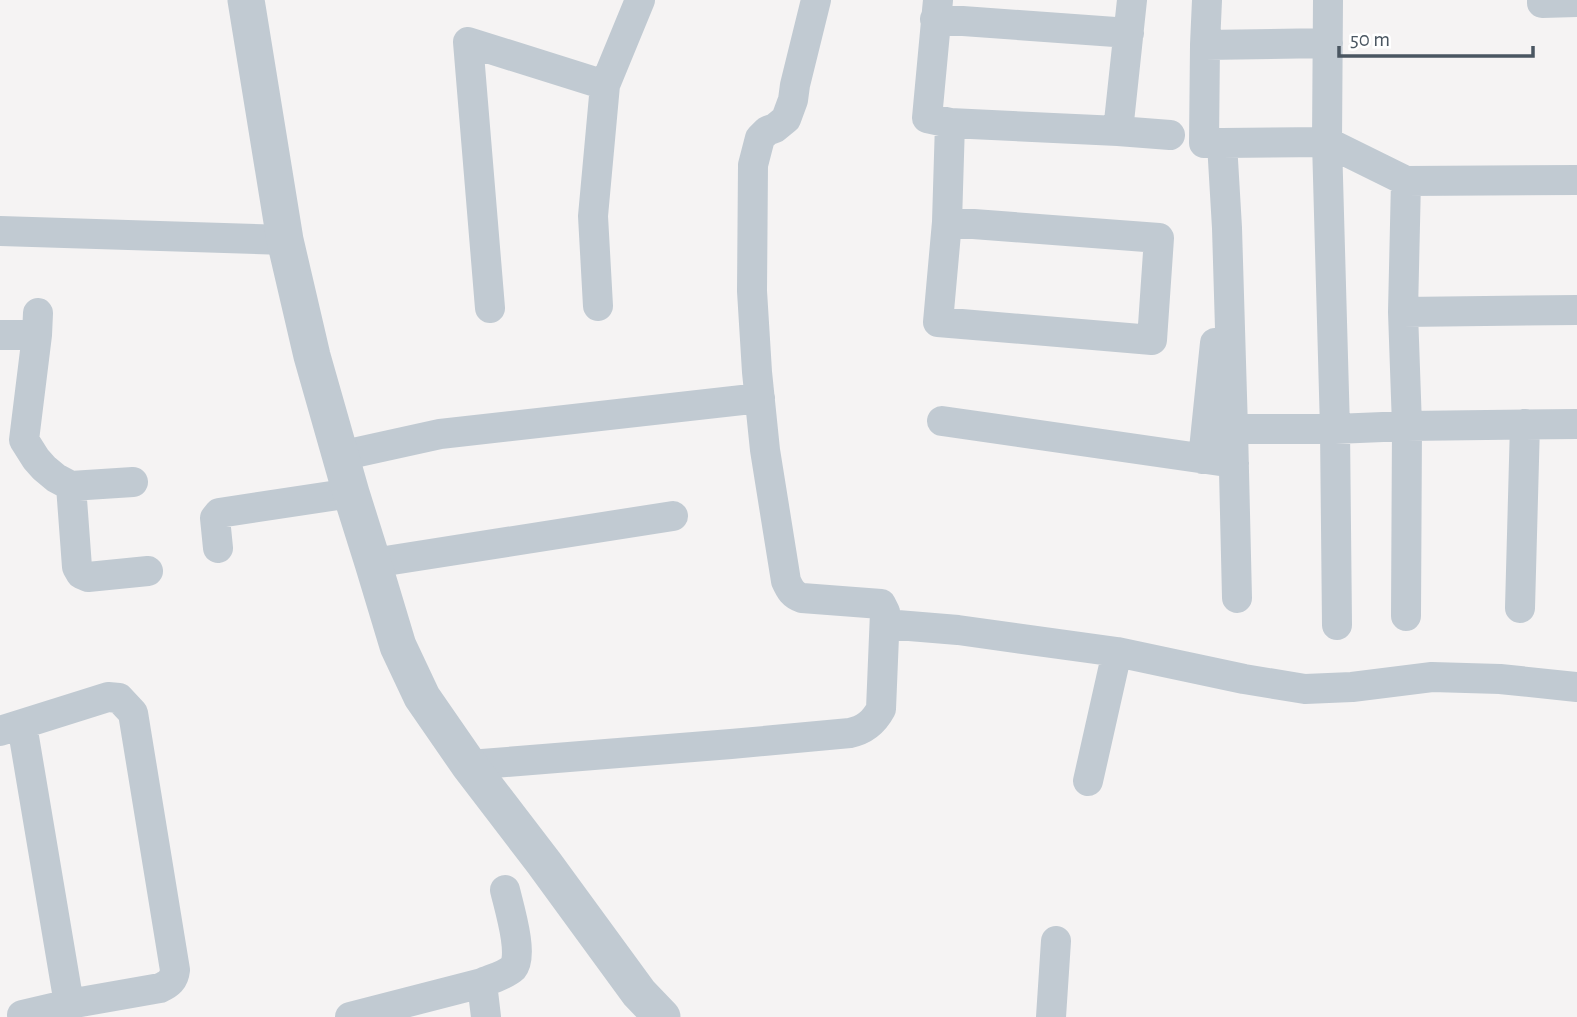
<svg xmlns="http://www.w3.org/2000/svg" width="1577" height="1017" font-family="'Alegreya Sans',sans-serif">
	<style>
		.lines { fill: none; stroke-linecap: round; stroke-linejoin: round }
		.minor { stroke: #c1cad2; stroke-width: 30 }
		.tertiary { stroke: #c1cad2; stroke-width: 37 }
	</style>
	<rect width="100%" height="100%" fill="#f5f3f3"/>
	<g class="lines">
		<path class="minor" d="M938,0L927,118L950,123L1118,131
			M1132,0L1118,131L1170,135
			M1207,0L1205,45L1204,143H1222
			M1328,0L1327,142L1335,429L1337,625
			M1542,0V3L1577,2
			M935,19L1129,33
			M1205,45L1328,43
			M1406,181L1403,312L1407,426L1406,616
			M947,222L1159,238L1152,340L938,322L947,222L950,123
			M0,231L285,240
			M598,306L593,216L605,85L640,0
			M490,308L468,42L605,85
			M1403,312L1577,310
			M38,313L37,335L24,440L36,459L44,468L56,478L71,486L133,482
			M0,335H37
			M942,421L1234,463
			M1233,429L1227,228L1222,143L1327,142L1406,181L1577,180
			M340,456L440,434L760,398
			M1203,459L1215,343
			M71,486L77,567L81,574L88,577L148,571
			M218,548L215,518L219,513L351,493
			M373,563L673,516
			M1237,598L1233,429H1335L1407,426L1577,424
			M1520,608L1525,424
			M885,624L958,630L1117,652L1244,679L1305,689L1352,687L1432,677L1500,679L1577,687
			M22,725L69,1004
			M0,731L108,697L119,698L133,713L175,970C174,980 169,984 160,988L69,1004L22,1015
			M469,765L731,744L850,733C865,730 874,722 881,709L885,612L881,604L802,598C793,595 790,590 786,581L765,450L757,372L752,291L753,165L760,138L767,131L775,128L786,119L793,100L795,85L816,0
			M1088,781L1117,652
			M350,1017L482,983
			M486,1017L482,983C491,979 506,975 513,968C524,956 509,907 505,890
			M1051,1017L1056,941"/>
		<path class="tertiary" d="M246,0L285,240L312,356L351,493L373,563L398,646L422,697L469,765L544,863L639,993L662,1017"/>
	</g>
	<path d="M1339 46v10h194v-10" fill="none" stroke="#4a5661" stroke-width="3.5"/>
	<text x="1350" y="46" font-size="21" fill="#4a5661" stroke="#ffffff" stroke-width="5" paint-order="stroke">50 m</text>
</svg>
